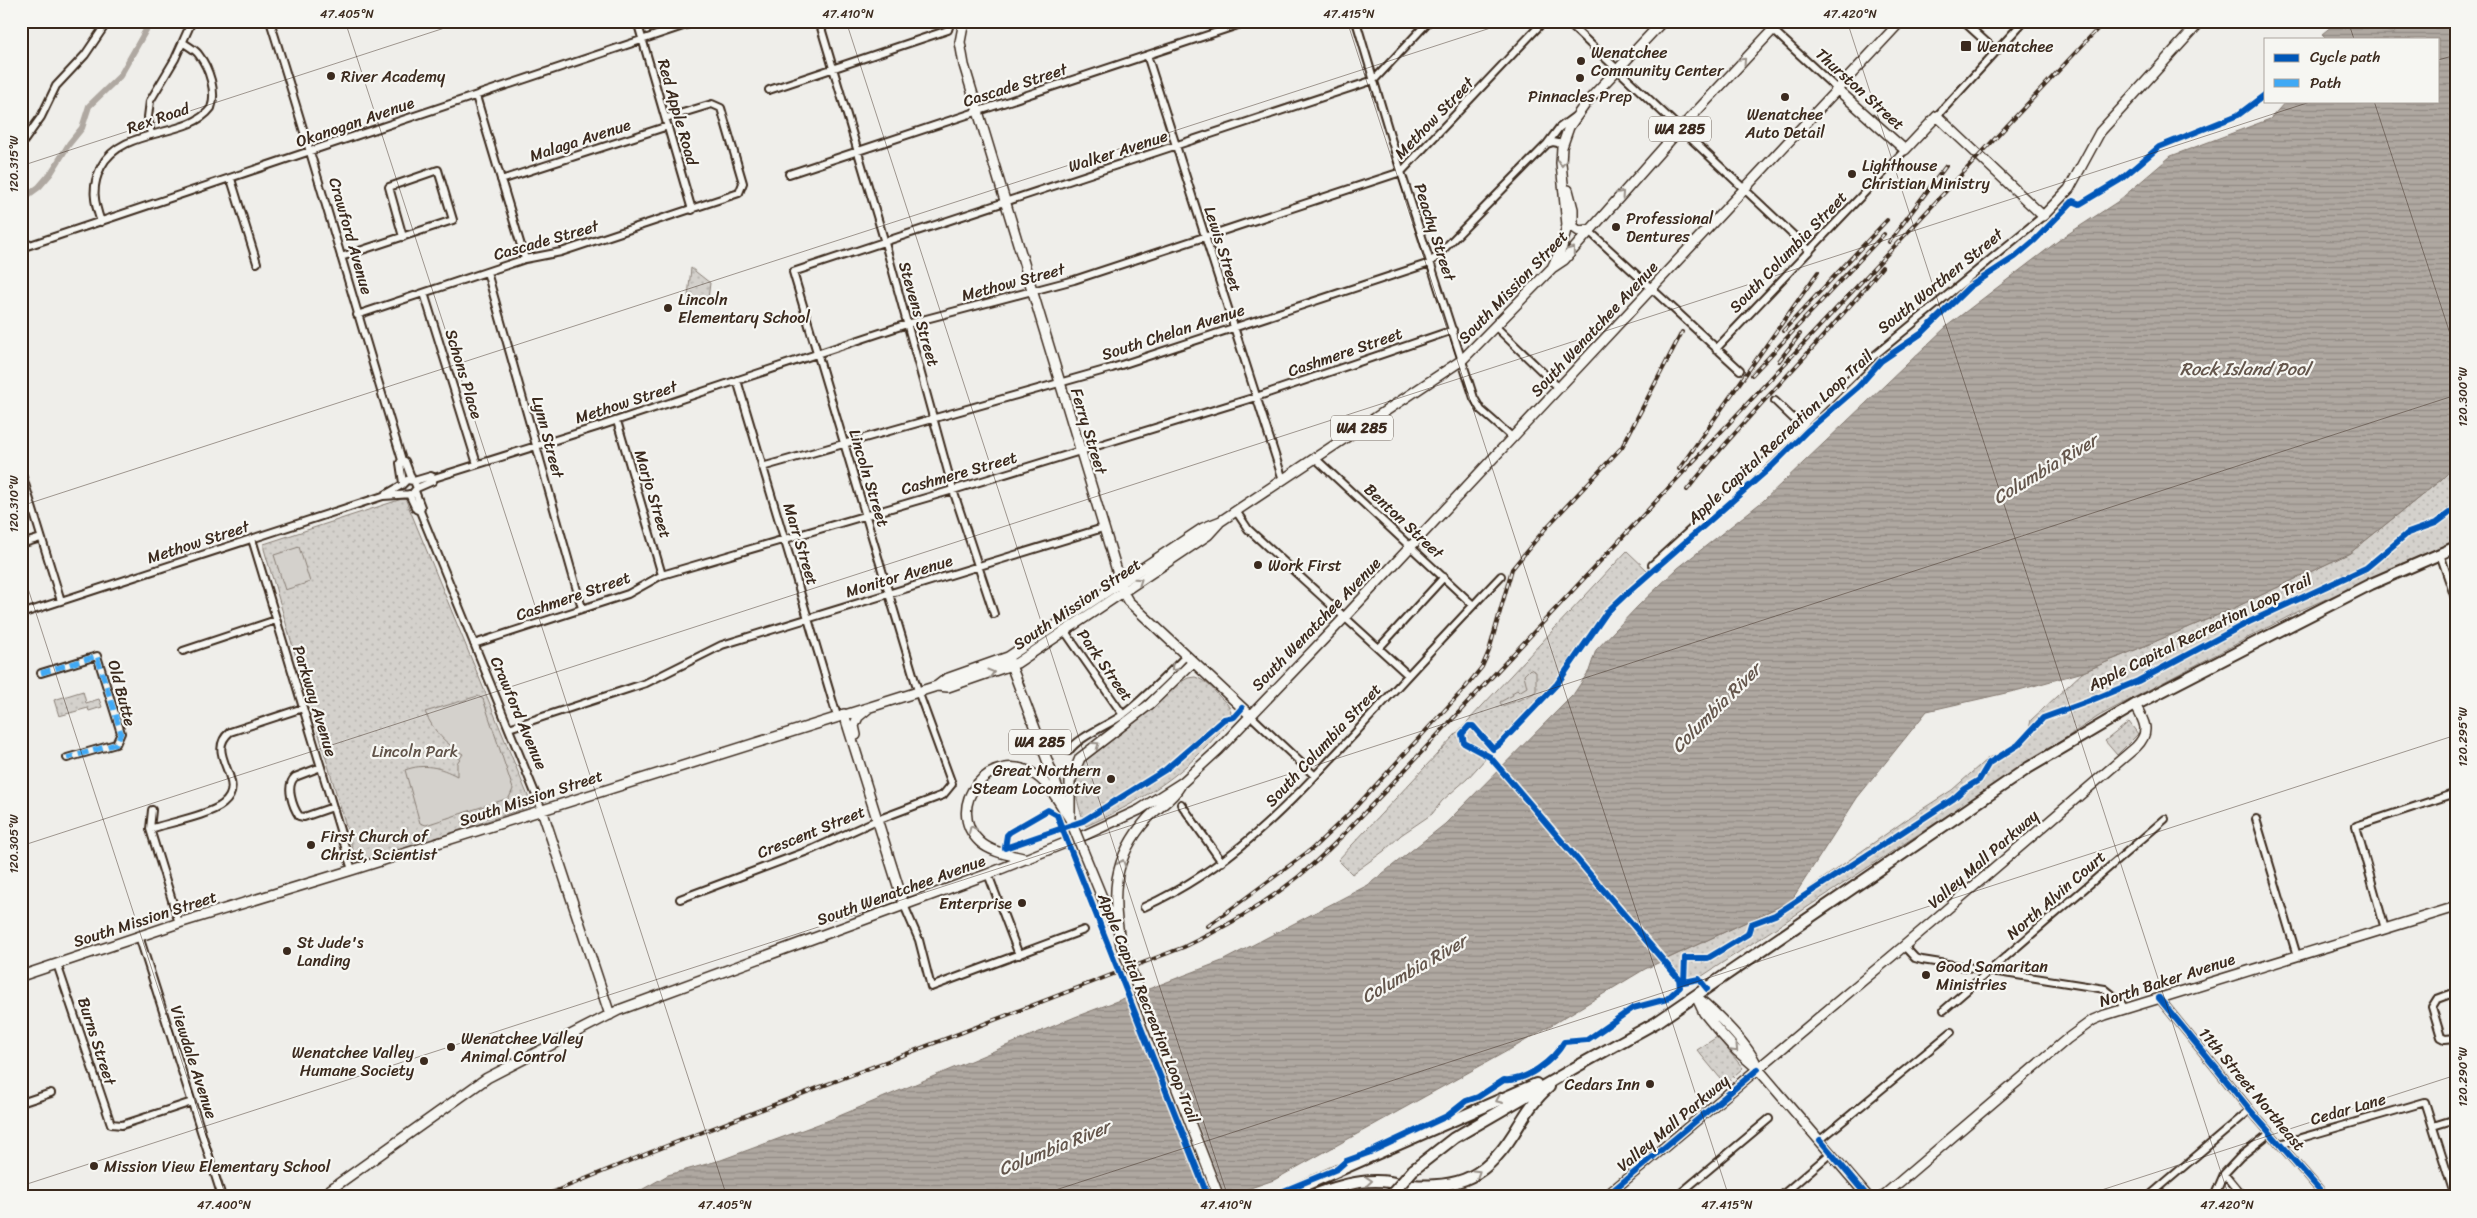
<svg xmlns="http://www.w3.org/2000/svg" width="2477" height="1218" font-family="Sriracha,sans-serif">
	<style>
		.grass { fill: url(#grass-dots); stroke: #887e75 }
		.garden { fill: #d4d1cc; stroke: #887e75 }
		.water { fill: url(#water-rules); stroke: #81766d }
		.pier { fill: #efeeea }
		.lines { fill: none; stroke-linecap: round; stroke-linejoin: round }
		.canal { stroke: #afa8a1; stroke-width: 6 }
		.minor-casing { stroke: #3b2a1e; stroke-width: 10 }
		.major-casing { stroke: #3b2a1e; stroke-width: 12 }
		.highway-casing { stroke: #3b2a1e; stroke-width: 14 }
		.minor { stroke: #f6f6f2; stroke-width: 6 }
		.major { stroke: #f6f6f2; stroke-width: 9 }
		.highway { stroke: #f6f6f2; stroke-width: 10 }
		.rail-casing { stroke: #3b2a1e; stroke-width: 4 }
		.rail { stroke: #f6f6f2; stroke-width: 2; stroke-dasharray: 5.5; stroke-linecap: butt }
		.major-bridge-casing { stroke: #3b2a1e; stroke-width: 12; stroke-linecap: butt }
		.highway-bridge-casing { stroke: #3b2a1e; stroke-width: 14; stroke-linecap: butt }
		.major-bridge { stroke: #f6f6f2; stroke-width: 9 }
		.highway-bridge { stroke: #f6f6f2; stroke-width: 10 }
		.quiet { stroke: #3fa9f5; stroke-width: 5; stroke-dasharray: 10 5; stroke-linecap: butt }
		.cycleway-casing { stroke: #f6f6f2; stroke-width: 9 }
		.cycleway { stroke: #0057b8; stroke-width: 6 }
		.oneway { stroke: #989088 }
		.ticks { fill: none; stroke: #3b2a1e; stroke-width: 1; stroke-opacity: 0.45 }
		.poi-dot { fill: #3b2a1e; stroke: #f6f6f2; stroke-width: 2 }
		.labels { text-anchor: middle; dominant-baseline: central; stroke-width: 4.5; stroke-linejoin: round; paint-order: stroke }
		.shield { fill: #f6f6f2; stroke: #73675e; stroke-width: 1 }
		.shield-label { font-size: 15px; font-weight: bold; fill: #3b2a1e }
		.poi-label { font-size: 16px; fill: #3b2a1e; stroke: #f6f6f2; text-anchor: start }
		.street-label { font-size: 16px; fill: #3b2a1e; stroke: #f6f6f2 }
		.park-label { font-size: 16px; fill: #61544a; stroke: #f6f6f2 }
		.water-label { font-size: 18px; font-style: italic; fill: #64564c; stroke: #f6f6f2 }
		.neatline { fill: none; stroke: #3b2a1e; stroke-width: 2 }
		.ticks-label { font-size: 12px; text-anchor: middle; fill: #3b2a1e }
	</style>
	<defs>
		<pattern id="grass-dots" width="8" height="8" patternUnits="userSpaceOnUse" patternTransform="scale(1.25)"><rect width="8" height="8" fill="#d4d1cc"/><path d="M2 2h.1M6 6h.1" fill="none" stroke="#b7b4af" stroke-width="1.8" stroke-linecap="round"/></pattern>
		<pattern id="water-rules" width="6" height="5" patternUnits="userSpaceOnUse" patternTransform="scale(1.25)"><rect width="6" height="5" fill="#afa8a1"/><path d="M0 2.5h6" fill="none" stroke="#908983"/></pattern>
	</defs>
	<rect width="100%" height="100%" fill="#efeeea"/>
	<filter id="ink" filterUnits="userSpaceOnUse"><feTurbulence type="fractalNoise" baseFrequency=".02" numOctaves="2"/><feDisplacementMap in="SourceGraphic" scale="10" xChannelSelector="R" yChannelSelector="G"/><feConvolveMatrix kernelMatrix="1 2 1 2 8 2 1 2 1" color-interpolation-filters="sRGB"/></filter>
	<g filter="url(#ink)">
		<path class="grass" d="M691,268L710,283L708,299L688,297Z
			M2456,465V542L2301,610L2099,716L1690,984L1667,959L1791,901L1913,815L1952,790L1988,758L2008,749L2029,729L2031,720L2083,672L2232,609L2350,553L2442,479Z
			M405,498L530,801L526,808L361,863L356,860L264,549V544Z
			M1627,551L1648,571L1606,610L1561,676L1467,779L1442,801L1432,814L1401,835L1384,851L1352,874L1338,860Z
			M1195,677C1205,680 1212,688 1219,696C1224,701 1231,706 1231,714C1230,723 1222,730 1216,736C1180,778 1136,804 1086,826C1077,804 1070,783 1084,762L1142,717L1179,683L1188,678Z
			M83,691L86,703L99,699L102,707L89,711L88,708L59,716L54,700Z
			M2129,722L2138,734L2117,755L2105,741Z
			M1717,1037L1743,1068L1725,1084L1697,1050Z"/>
		<path class="garden" d="M299,547L310,582L285,590L274,555Z
			M1530,669L1536,672V691C1529,698 1512,702 1502,706L1500,702L1513,695L1512,693L1517,690L1519,692L1527,687L1524,675Z
			M478,696L483,699L513,789L509,798L426,825L420,823L405,770C424,763 440,767 457,776V763L463,754C445,743 434,732 425,712Z"/>
		<path class="water" d="M2338,21H2353L2394,33L2400,21H2456V465L2442,479L2350,553L2232,609L2083,672L2019,690L1927,711L1857,798L1791,901L1645,969L1518,1045L1274,1180L1224,1197H629L668,1175L721,1160L832,1119L1075,1017L1222,961L1368,885L1445,824L1573,695L1589,671L1596,650L1638,606L1678,568L1763,501L1947,326L2062,238L2117,202L2171,156L2270,119L2286,101H2438V39H2327L2322,34Z"/>
		<path class="pier" d="M1502,764L1669,960L1663,963L1497,768Z
			M1145,987L1226,1197H1206L1129,994Z"/>
		<g class="lines">
			<path class="canal" d="M21,200L39,187L51,173L69,144L82,128L89,106L120,76L151,21"/>
			<g class="minor-casing">
				<path id="minor" d="M270,21C316,167 357,314 402,460
					M637,21L692,210
					M819,21L885,243L953,490L994,614
					M1356,21L1401,172L1474,398L1481,410L1512,437
					M1566,21L1810,251
					M1963,21L1996,51
					M1773,30L1838,90
					M1147,55L1283,480
					M769,90L948,30L951,21
					M476,96L525,259
					M1937,116L2024,21
					M151,135L148,117L150,101L175,59L192,21
					M1563,144L1553,142L1547,144L1559,128L1574,117
					M21,145L41,117L56,86L85,55L108,21
					M789,174L1250,21
					M231,179L257,263
					M501,180L668,126
					M101,222C94,202 91,187 101,167C122,126 188,139 211,108C217,92 209,68 199,55C196,50 189,47 184,43
					M1588,230L1740,370
					M21,248L698,21
					M341,257L453,220L438,170L389,187L403,237
					M487,272L582,608
					M424,293L477,464
					M357,315L525,259L561,252L739,193L743,183L721,108L712,104L666,118
					M1496,327L1559,388
					M1716,349L1905,150
					M737,380L837,716
					M1775,401L1801,426
					M617,421L662,575
					M1316,459L1473,605
					M762,467L1112,368L1430,263L1547,144
					M21,471L61,601
					M434,478L597,427L907,324L1074,280L1401,172L1544,21
					M403,483L400,463L402,460L405,461L412,480
					M415,491L421,507L420,511L542,810
					M409,494L416,509L420,511
					M383,496L412,494L417,488L433,481L434,478L431,476L414,481
					M21,501L29,499
					M1236,511L1248,529L1408,675
					M252,539L352,870
					M21,544L41,538
					M2440,554L2456,601
					M1652,565L1768,459L1869,360L2043,216
					M21,614L383,496L402,485L407,480L414,481L417,488
					M1064,630L1123,715
					M474,644L628,594L662,575L953,490L1256,397L1453,330
					M1379,648L1444,577
					M183,651L276,620
					M41,673L97,656L121,733L116,744L67,758
					M1250,715L1315,776
					M509,728L646,683L722,645L1103,528
					M1069,751C1078,737 1109,725 1124,714C1146,697 1166,676 1186,656
					M321,767L295,777C285,786 293,807 299,816L304,817L333,807
					M1181,804L1222,862
					M152,810L150,829L179,923
					M2256,819L2297,956
					M150,829C168,823 210,815 223,804C250,782 203,754 230,732L303,708
					M21,839H22
					M988,874L1019,955
					M680,899L813,849L877,820L943,795L952,784L918,691L793,272L1374,80L1429,21
					M904,905L919,940L931,987L1084,930
					M1144,907C1233,867 1291,802 1356,732C1404,680 1452,627 1501,576
					M2385,929L2356,826L2456,793
					M139,936L222,1197
					M1904,946L1915,958L1922,960L2105,989L2119,1000L2125,1009
					M57,964L111,1124L122,1125L192,1102
					M2456,992L2437,999L2432,1007L2441,1037L2445,1039L2456,1038
					M2159,998L2250,1110L2326,1197
					M1944,1010L2165,819
					M21,1103L51,1093
					M2433,1126L2456,1119
					M1820,1140L1951,1032
					M2280,1144L2425,1102L2455,1197
					M2224,1174L2243,1197
					M1676,1197L1769,1119
					M1780,1197L1831,1153
					M2148,1197L2250,1110
					M2214,1197L2224,1174L2240,1157L2270,1133"/>
			</g>
			<g class="major-casing">
				<path id="major" d="M964,21L960,42L964,65L1124,594L1128,601L1250,715
					M1838,90L1905,150L1937,116L2043,216L2069,189L2100,132L2201,21
					M1568,190L1573,209V227L1579,231L1588,230
					M1552,268L1562,247L1567,225L1561,163L1562,147L1569,127L1586,103L1663,21
					M1009,660L1063,802
					M937,686L948,687L1017,663L1208,535L1219,523
					M844,714L904,905
					M856,735L854,726L858,717L870,707
					M542,810L610,1015
					M1070,816V782L1080,758L1150,704L1193,662
					M1083,851L1113,924
					M1027,859C1012,855 992,853 980,842C942,807 991,745 1037,776C1051,786 1060,804 1070,819
					M1121,945C1111,896 1112,858 1148,818C1158,807 1172,800 1180,786
					M21,976L179,923L352,870L937,686L946,679L1008,657L1203,528L1221,521L1462,360L1552,268L1564,260L1680,129L1781,21
					M1696,996L1704,1013L1718,1030L1736,1050L1758,1069L1868,1197
					M1698,998C1715,1012 1752,1048 1758,1069
					M320,1197L487,1078L619,1010L988,874L1085,835L1139,810L1183,782L1218,750L1345,617L1901,21
					M1605,1197L1904,946L2136,747C2151,732 2145,722 2135,705
					M1882,1197L2067,1039L2093,1020L2105,1015L2456,907"/>
			</g>
			<g class="highway-casing">
				<path id="highway" d="M1413,1170L1454,1138L1576,1067L1657,1022L2028,768L2135,705L2267,637L2371,584L2456,547
					M1396,1184C1453,1189 1482,1184 1514,1133C1524,1117 1534,1099 1549,1087
					M1278,1197L1536,1084
					M1309,1197C1347,1182 1389,1170 1426,1197"/>
			</g>
			<use href="#minor" class="minor"/>
			<use href="#major" class="major"/>
			<use href="#highway" class="highway"/>
			<g class="rail-casing">
				<path id="rail" d="M1889,242L1946,166
					M1783,331L1887,220
					M1779,361L1800,334
					M1752,375L1884,234
					M1679,469L1818,272
					M1687,490C1748,412 1821,345 1882,267
					M1208,926L1313,848L1352,811L1465,688L1482,667L1489,651L1512,569L1545,529L1622,447L1682,332
					M541,1197L651,1152L1184,947C1224,928 1263,905 1298,877C1331,850 1359,818 1389,787L2105,21"/>
			</g>
			<use href="#rail" class="rail"/>
			<g class="major-bridge-casing">
				<path id="major-bridge" d="M1070,819L1083,851
					M1121,945L1219,1197"/>
			</g>
			<g class="highway-bridge-casing">
				<path id="highway-bridge" d="M1391,1195L1413,1170"/>
			</g>
			<use href="#major-bridge" class="major-bridge"/>
			<use href="#highway-bridge" class="highway-bridge"/>
			<path class="quiet" d="M41,673L97,656L121,733L116,744L67,758"/>
			<g class="cycleway-casing">
				<path id="cycleway" d="M1684,982L1685,958H1708L1748,934L1751,924L1775,915L1953,799L1964,789L1979,780L1989,763L2018,745L2043,718L2087,702L2138,681L2249,622L2366,568L2408,533L2436,523L2456,508
					M1707,989L1699,979L1684,982L1679,979L1490,757L1464,743L1462,734L1469,726H1473L1493,749L1500,744L1557,684L1607,612L1624,596L1772,466L1807,431L1858,387L1881,361L1922,333L1969,287L2015,257L2035,240L2073,201L2080,204L2120,180L2159,147L2238,115L2266,94
					M2159,998L2250,1110L2326,1197
					M1820,1140L1868,1197
					M1208,1197L1084,884L1060,823L1057,815L1048,810L1010,832L1007,835L1005,848L1083,821L1165,770L1224,719L1234,717L1242,708
					M1269,1197L1337,1169L1346,1161L1368,1153L1447,1116L1466,1101L1478,1097L1504,1080C1526,1082 1554,1060 1564,1042L1587,1040L1633,1008L1667,999L1680,987L1679,979
					M1605,1197L1758,1069"/>
			</g>
			<use href="#cycleway" class="cycleway"/>
		</g>
		<defs><path id="oneway-chevron" d="M-2-3.5L2.5 0L-2 3.5" fill="none" stroke-width="1.6" stroke-linecap="round" stroke-linejoin="round" transform="scale(1.25)"/></defs>
		<g class="oneway">
			<use href="#oneway-chevron" transform="translate(1743 61) rotate(-47)"/>
			<use href="#oneway-chevron" transform="translate(1562 163) rotate(91)"/>
			<use href="#oneway-chevron" transform="translate(1621 194) rotate(-48)"/>
			<use href="#oneway-chevron" transform="translate(1572 250) rotate(-51)"/>
			<use href="#oneway-chevron" transform="translate(1139 581) rotate(-34)"/>
			<use href="#oneway-chevron" transform="translate(1174 668) rotate(134)"/>
			<use href="#oneway-chevron" transform="translate(991 673) rotate(-17)"/>
			<use href="#oneway-chevron" transform="translate(1096 745) rotate(-36)"/>
			<use href="#oneway-chevron" transform="translate(972 829) rotate(-115)"/>
			<use href="#oneway-chevron" transform="translate(1122 863) rotate(-71)"/>
			<use href="#oneway-chevron" transform="translate(1735 1049) rotate(47)"/>
			<use href="#oneway-chevron" transform="translate(1499 1100) rotate(156)"/>
			<use href="#oneway-chevron" transform="translate(1477 1173) rotate(-32)"/>
			<use href="#oneway-chevron" transform="translate(1369 1181) rotate(-5)"/>
		</g>
	</g>
	<path class="ticks" d="M345,21L727,1197M846,21L1228,1197M1347,21L1729,1197M1847,21L2229,1197M2348,21L2354,39M2438,60L2456,55M2374,101L2456,352M21,166L466,21M21,506L1512,21M21,567L226,1197M21,846L2313,101M21,1186L2456,395M1034,1197L2456,735M2080,1197L2456,1075"/>
	<g class="poi-dot">
		<rect x="1960" y="40" width="12" height="12" rx="2.5"/>
		<circle cx="1581" cy="61" r="5"/>
		<circle cx="331" cy="76" r="5"/>
		<circle cx="1580" cy="78" r="5"/>
		<circle cx="1785" cy="97" r="5"/>
		<circle cx="1852" cy="174" r="5"/>
		<circle cx="1616" cy="227" r="5"/>
		<circle cx="668" cy="308" r="5"/>
		<circle cx="1258" cy="565" r="5"/>
		<circle cx="1111" cy="779" r="5"/>
		<circle cx="311" cy="845" r="5"/>
		<circle cx="1022" cy="903" r="5"/>
		<circle cx="287" cy="951" r="5"/>
		<circle cx="1926" cy="975" r="5"/>
		<circle cx="451" cy="1047" r="5"/>
		<circle cx="424" cy="1061" r="5"/>
		<circle cx="1650" cy="1084" r="5"/>
		<circle cx="94" cy="1166" r="5"/>
	</g>
	<g class="labels">
		<g class="shield">
			<rect x="1649" y="116.5" width="62" height="25" rx="4"/>
			<rect x="1331" y="415.5" width="62" height="25" rx="4"/>
			<rect x="1009" y="729.5" width="62" height="25" rx="4"/>
		</g>
		<g class="shield-label">
			<text x="1680" y="129">WA 285</text>
			<text x="1362" y="428">WA 285</text>
			<text x="1040" y="742">WA 285</text>
		</g>
		<g class="poi-label">
			<text x="1977" y="46">Wenatchee</text>
			<text x="1591" y="52">Wenatchee<tspan x="1591" dy="18">Community Center</tspan></text>
			<text x="341" y="76">River Academy</text>
			<text x="1580" y="96" text-anchor="middle">Pinnacles Prep</text>
			<text x="1785" y="114" text-anchor="middle">Wenatchee<tspan x="1785" dy="18">Auto Detail</tspan></text>
			<text x="1862" y="165">Lighthouse<tspan x="1862" dy="18">Christian Ministry</tspan></text>
			<text x="1626" y="218">Professional<tspan x="1626" dy="18">Dentures</tspan></text>
			<text x="678" y="299">Lincoln<tspan x="678" dy="18">Elementary School</tspan></text>
			<text x="1268" y="565">Work First</text>
			<text x="1101" y="770" text-anchor="end">Great Northern<tspan x="1101" dy="18">Steam Locomotive</tspan></text>
			<text x="321" y="836">First Church of<tspan x="321" dy="18">Christ, Scientist</tspan></text>
			<text x="1012" y="903" text-anchor="end">Enterprise</text>
			<text x="297" y="942">St Jude's<tspan x="297" dy="18">Landing</tspan></text>
			<text x="1936" y="966">Good Samaritan<tspan x="1936" dy="18">Ministries</tspan></text>
			<text x="461" y="1038">Wenatchee Valley<tspan x="461" dy="18">Animal Control</tspan></text>
			<text x="414" y="1052" text-anchor="end">Wenatchee Valley<tspan x="414" dy="18">Humane Society</tspan></text>
			<text x="1640" y="1084" text-anchor="end">Cedars Inn</text>
			<text x="104" y="1166">Mission View Elementary School</text>
		</g>
		<g class="street-label">
			<text transform="translate(1015 85) rotate(-18)">Cascade Street</text>
			<text transform="translate(1860 89) rotate(42)">Thurston Street</text>
			<text transform="translate(678 112) rotate(74)">Red Apple Road</text>
			<text transform="translate(158 118) rotate(-19)">Rex Road</text>
			<text transform="translate(1434 118) rotate(-46)">Methow Street</text>
			<text transform="translate(355 122) rotate(-19)">Okanogan Avenue</text>
			<text transform="translate(580 140) rotate(-18)">Malaga Avenue</text>
			<text transform="translate(1118 151) rotate(-18)">Walker Avenue</text>
			<text transform="translate(1435 232) rotate(72)">Peachy Street</text>
			<text transform="translate(351 236) rotate(74)">Crawford Avenue</text>
			<text transform="translate(546 240) rotate(-16)">Cascade Street</text>
			<text transform="translate(1223 249) rotate(72)">Lewis Street</text>
			<text transform="translate(1788 252) rotate(-46)">South Columbia Street</text>
			<text transform="translate(1940 281) rotate(-39)">South Worthen Street</text>
			<text transform="translate(1013 282) rotate(-15)">Methow Street</text>
			<text transform="translate(1513 287) rotate(-46)">South Mission Street</text>
			<text transform="translate(919 314) rotate(74)">Stevens Street</text>
			<text transform="translate(1594 329) rotate(-47)">South Wenatchee Avenue</text>
			<text transform="translate(1173 332) rotate(-18)">South Chelan Avenue</text>
			<text transform="translate(1345 352) rotate(-19)">Cashmere Street</text>
			<text transform="translate(464 374) rotate(73)">Schons Place</text>
			<text transform="translate(626 402) rotate(-18)">Methow Street</text>
			<text transform="translate(1089 431) rotate(73)">Ferry Street</text>
			<text transform="translate(548 437) rotate(75)">Lynn Street</text>
			<text transform="translate(1780 437) rotate(-43)">Apple Capital Recreation Loop Trail</text>
			<text transform="translate(959 473) rotate(-16)">Cashmere Street</text>
			<text transform="translate(869 478) rotate(73)">Lincoln Street</text>
			<text transform="translate(653 494) rotate(73)">Marjo Street</text>
			<text transform="translate(1404 521) rotate(43)">Benton Street</text>
			<text transform="translate(198 542) rotate(-18)">Methow Street</text>
			<text transform="translate(801 544) rotate(73)">Marr Street</text>
			<text transform="translate(899 576) rotate(-17)">Monitor Avenue</text>
			<text transform="translate(573 596) rotate(-19)">Cashmere Street</text>
			<text transform="translate(1077 604) rotate(-34)">South Mission Street</text>
			<text transform="translate(1316 624) rotate(-46)">South Wenatchee Avenue</text>
			<text transform="translate(2200 632) rotate(-26)">Apple Capital Recreation Loop Trail</text>
			<text transform="translate(1105 665) rotate(55)">Park Street</text>
			<text transform="translate(122 693) rotate(75)">Old Butte</text>
			<text transform="translate(315 701) rotate(73)">Parkway Avenue</text>
			<text transform="translate(519 713) rotate(67)">Crawford Avenue</text>
			<text transform="translate(1323 745) rotate(-47)">South Columbia Street</text>
			<text transform="translate(531 798) rotate(-18)">South Mission Street</text>
			<text transform="translate(811 832) rotate(-22)">Crescent Street</text>
			<text transform="translate(1983 859) rotate(-41)">Valley Mall Parkway</text>
			<text transform="translate(901 890) rotate(-20)">South Wenatchee Avenue</text>
			<text transform="translate(2056 895) rotate(-41)">North Alvin Court</text>
			<text transform="translate(145 919) rotate(-18)">South Mission Street</text>
			<text transform="translate(2167 980) rotate(-18)">North Baker Avenue</text>
			<text transform="translate(1149 1008) rotate(68)">Apple Capital Recreation Loop Trail</text>
			<text transform="translate(97 1041) rotate(72)">Burns Street</text>
			<text transform="translate(194 1062) rotate(72)">Viewdale Avenue</text>
			<text transform="translate(2252 1089) rotate(50)">11th Street Northeast</text>
			<text transform="translate(2348 1109) rotate(-16)">Cedar Lane</text>
			<text transform="translate(1673 1123) rotate(-40)">Valley Mall Parkway</text>
		</g>
		<g class="park-label">
			<text x="415" y="751">Lincoln Park</text>
		</g>
		<g class="water-label">
			<text x="2245" y="369">Rock Island Pool</text>
			<text transform="translate(2045 469) rotate(-31)">Columbia River</text>
			<text transform="translate(1716 708) rotate(-45)">Columbia River</text>
			<text transform="translate(1414 969) rotate(-30)">Columbia River</text>
			<text transform="translate(1054 1148) rotate(-22)">Columbia River</text>
		</g>
	</g>
	<rect width="2477" height="1218" fill="none" stroke="#f6f6f2" stroke-width="55"/>
	<rect x="2264" y="38" width="175" height="65" fill="#f6f6f2" stroke="#aba49d"/>
	<rect x="2274" y="54" width="25" height="8" fill="#0057b8" stroke="#aba49d"/>
	<text x="2310" y="62" font-size="15" fill="#3b2a1e">Cycle path</text>
	<rect x="2274" y="79" width="25" height="8" fill="#3fa9f5" stroke="#aba49d"/>
	<text x="2310" y="88" font-size="15" fill="#3b2a1e">Path</text>
	<rect x="28" y="28" width="2422" height="1162" class="neatline"/>
	<g class="ticks-label">
		<text x="347" y="18">47.405°N</text>
		<text x="848" y="18">47.410°N</text>
		<text x="1349" y="18">47.415°N</text>
		<text x="1850" y="18">47.420°N</text>
		<text transform="translate(14 164) rotate(-90)" y="4">120.315°W</text>
		<text transform="translate(2463 397) rotate(-90)" y="4">120.300°W</text>
		<text transform="translate(14 504) rotate(-90)" y="4">120.310°W</text>
		<text transform="translate(2463 737) rotate(-90)" y="4">120.295°W</text>
		<text transform="translate(14 844) rotate(-90)" y="4">120.305°W</text>
		<text transform="translate(2463 1077) rotate(-90)" y="4">120.290°W</text>
		<text x="224" y="1209">47.400°N</text>
		<text x="725" y="1209">47.405°N</text>
		<text x="1226" y="1209">47.410°N</text>
		<text x="1727" y="1209">47.415°N</text>
		<text x="2227" y="1209">47.420°N</text>
	</g>
</svg>
